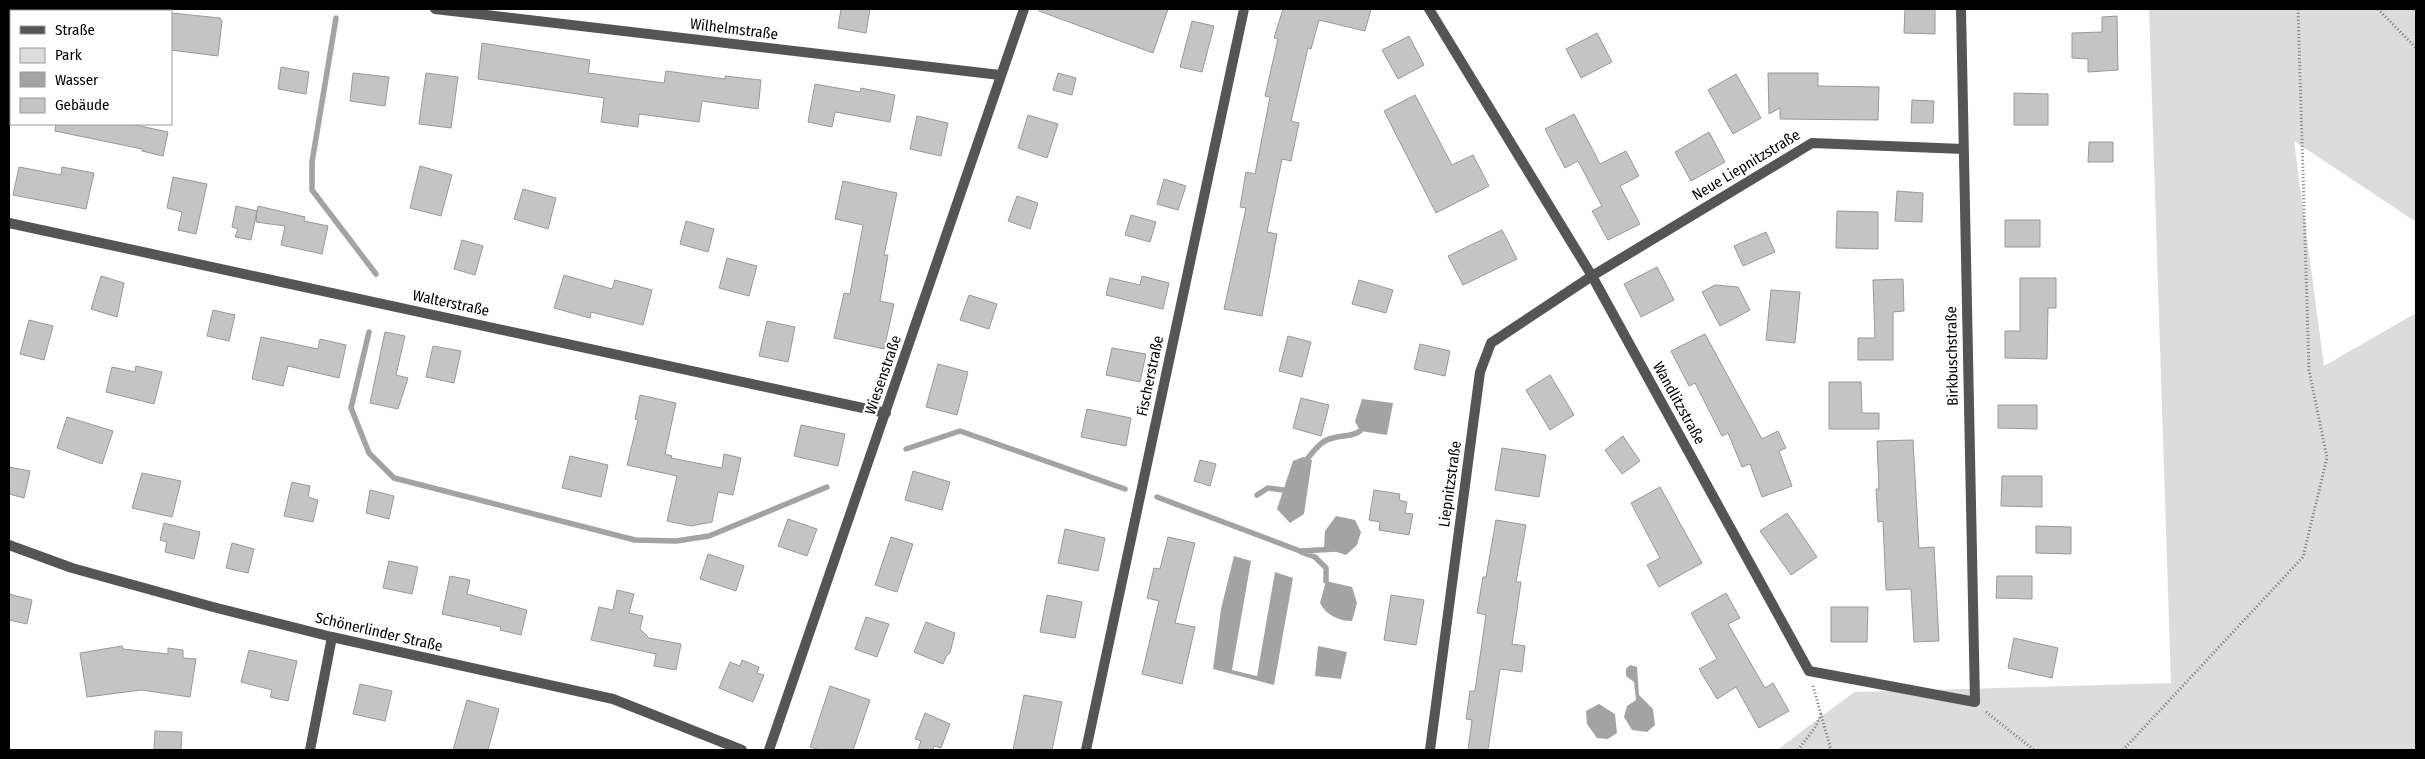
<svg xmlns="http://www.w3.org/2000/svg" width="2425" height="759" font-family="'Fira Sans Condensed',sans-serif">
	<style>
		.green { fill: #dcdcdc }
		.water { fill: #a3a3a3 }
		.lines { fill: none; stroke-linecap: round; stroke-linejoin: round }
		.stream { stroke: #a3a3a3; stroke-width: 5.5 }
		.building { fill: #c4c4c4; stroke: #999 }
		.path { stroke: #777; stroke-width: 3; stroke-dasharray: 1 2.5; stroke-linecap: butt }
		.street { stroke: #555; stroke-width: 10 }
		.labels { text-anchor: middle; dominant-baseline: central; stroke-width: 4.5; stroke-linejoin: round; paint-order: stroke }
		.street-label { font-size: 15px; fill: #000; stroke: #fff }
	</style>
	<rect width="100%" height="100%" fill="#fff"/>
	<path class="green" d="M2149,9H2416V222L2294,141L2324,366L2416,313V750H1777L1854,692L2171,683Z"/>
	<path class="water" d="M1362,399L1393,403L1387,435L1360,431L1355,421Z
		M1303,457L1312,460L1304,514L1290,523L1277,509L1293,461Z
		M1336,516L1355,520L1361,532L1357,545L1346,555L1324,548L1325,531Z
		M1234,556L1251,561L1232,670L1257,676L1275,572L1293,578L1274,685L1213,669L1221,609Z
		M1326,581L1352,587L1357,603L1352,621C1339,621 1326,615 1320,603Z
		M1318,646L1347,652L1341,679L1315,676Z
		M1630,665L1637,667L1639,695L1653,709L1655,725L1647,732L1632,730L1624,717L1627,706L1636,700L1634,682L1626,676V669Z
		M1599,704L1615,714L1617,733L1608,739L1597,738L1587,724L1586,711Z"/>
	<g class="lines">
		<path class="stream" d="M336,18L312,162V190L376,274
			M369,332L351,408L369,453L394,478L635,540L676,541L709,536L827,487
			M906,449L960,431L1125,489
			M1307,459C1315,450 1321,440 1333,438C1343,435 1352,437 1360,431
			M1257,495L1268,488L1283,490
			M1157,497L1300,551L1336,549
			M1301,552L1315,557L1326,568V581"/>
	</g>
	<path class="building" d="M841,9H870L866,33L838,28Z
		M1039,9H1168L1153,53L1039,11Z
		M1283,9H1371L1365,31L1319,20L1311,49L1308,48L1291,121L1299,123L1291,161L1282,159L1267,232L1277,234L1262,316L1224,309L1246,208L1240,207L1246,172L1255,174L1270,97L1265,96L1278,39L1274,38Z
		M1905,9H1935V34L1904,33Z
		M171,13L220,18L222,21L218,56L171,50Z
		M2117,16L2118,70L2088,72V59L2072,58V33L2102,32V17Z
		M1192,21L1214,26L1202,72L1180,67Z
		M1597,33L1612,62L1581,78L1566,49Z
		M1409,36L1424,65L1398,79L1382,50Z
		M482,43L590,60L588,73L664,83L666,71L725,79V76L761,80L758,109L702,101L699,122L639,114L638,127L601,122L604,98L478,79Z
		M281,67L309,72L306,94L278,89Z
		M353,73L389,77L385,106L350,101Z
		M426,73L458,77L451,128L419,124Z
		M1058,73L1076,78L1072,95L1053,90Z
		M1768,73H1818V86L1879,87L1878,120L1780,119V108L1769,114Z
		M1736,74L1761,118L1733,134L1708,90Z
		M815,84L860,92L861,88L895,95L890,122L835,112L832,127L808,122Z
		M2014,93L2048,94V125H2014Z
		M1415,95L1452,165L1473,155L1489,186L1436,213L1384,111Z
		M1912,100L1934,101L1933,123H1911Z
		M1574,114L1600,164L1626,151L1639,176L1620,186L1640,224L1608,240L1592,211L1602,206L1578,161L1565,168L1545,129Z
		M1028,115L1058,124L1047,158L1018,148Z
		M917,116L948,123L941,156L910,149Z
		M56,124H131L168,132L163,156L142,151V149L55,131Z
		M1709,132L1725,162L1691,181L1675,152Z
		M2089,142H2113V162H2088Z
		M420,166L452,175L441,216L410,208Z
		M19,167L61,175L62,167L94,173L86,209L13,195Z
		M173,177L207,184L196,234L178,230L182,212L167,208Z
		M1164,179L1186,186L1178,210L1157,204Z
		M843,181L897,193L884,255H888L880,301L894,304L884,349L834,338L844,293L850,294L863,225L835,219Z
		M523,189L556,198L548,229L514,219Z
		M1897,191L1923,193L1922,222L1895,221Z
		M1017,196L1038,203L1030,229L1008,221Z
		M236,206L257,211L258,206L305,217L304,221L328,226L322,254L281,245L285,226L256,222L257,211L251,240L235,237L238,229L232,227Z
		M1837,211L1878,212V249L1836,248Z
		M1131,215L1156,222L1150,242L1125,235Z
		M2005,220H2040V247H2005Z
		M686,221L714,229L708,252L680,244Z
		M1502,230L1517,259L1463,285L1448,256Z
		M1766,232L1775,252L1743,266L1734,246Z
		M462,240L483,246L475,275L454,269Z
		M727,258L757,266L749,296L719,288Z
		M1657,267L1674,300L1641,317L1624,284Z
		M564,275L612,289L615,280L652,290L643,325L591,312L590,318L554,308Z
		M101,276L124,283L117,317L91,309Z
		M1142,276L1169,283L1163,309L1106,295L1110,278L1140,285Z
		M2020,278H2056V308H2048L2047,359L2005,358V331H2020Z
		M1903,279L1904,311L1893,312V360H1858V338H1875L1873,280Z
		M1359,280L1393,290L1386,313L1352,304Z
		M1715,285L1738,287L1750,310L1720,326L1702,292Z
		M1771,290L1800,292L1795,343L1766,340Z
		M969,295L997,304L989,329L960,320Z
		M213,310L235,315L229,341L207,336Z
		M29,320L53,326L44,360L20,354Z
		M767,321L795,327L788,362L759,356Z
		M385,332L405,336L396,375L408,378L398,409L370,403Z
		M1705,334L1762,439L1778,431L1786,448L1779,451L1792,486L1762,497L1750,464L1742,467L1728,433L1722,436L1695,383L1689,386L1671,351Z
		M1288,336L1311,342L1302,377L1279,371Z
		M261,337L318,349L320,339L346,345L339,378L288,366L283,386L252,379Z
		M1420,344L1450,351L1445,376L1414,369Z
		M433,346L461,351L454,383L426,377Z
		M1112,348L1146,354L1140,382L1106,375Z
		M938,364L968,372L957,415L926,407Z
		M136,366L162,372L154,404L106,392L112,367L135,372Z
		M1550,375L1574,415L1550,430L1526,390Z
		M1829,382H1861L1862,413H1879V429H1829Z
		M640,395L676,403L665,454L672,456L671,458L722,468L724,454L741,458L733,495L718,492L712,522L691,526L667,521L677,476L627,465L638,420L635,419Z
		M1301,398L1329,405L1321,436L1293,428Z
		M1998,405H2037V429L1998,428Z
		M1087,409L1131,418L1126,446L1081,437Z
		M67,417L113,431L102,464L57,448Z
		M801,425L845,434L838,466L794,456Z
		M1623,436L1640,461L1622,474L1605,450Z
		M1913,440L1919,548L1934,547L1939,641L1914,642L1911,589L1886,590L1883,521L1878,522L1876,489H1879L1877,441Z
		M1502,448L1546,455L1539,497L1495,490Z
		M570,456L608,465L601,497L562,488Z
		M1200,460L1216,464L1210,486L1194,481Z
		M9,467L30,471L24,498L9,494Z
		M913,471L950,482L942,510L905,500Z
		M142,473L181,481L172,517L132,508Z
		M2002,476H2042V507L2001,506Z
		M292,482L310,486L308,497L318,500L313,522L284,516Z
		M1660,487L1702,563L1659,587L1647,565L1660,558L1631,503Z
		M370,490L394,496L389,519L366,513Z
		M1374,490L1400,494L1399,500L1407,502L1405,513L1413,514L1409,535L1379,530L1380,522L1369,520Z
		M1787,513L1817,557L1791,575L1760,531Z
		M788,519L817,529L807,556L778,546Z
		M1496,520L1526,525L1516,582H1521L1512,644L1525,646L1522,672L1500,669L1488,750H1468L1472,720L1466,719L1470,691H1475L1486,615L1477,613L1483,577H1486Z
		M164,523L200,532L194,559L165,552L167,542L160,540Z
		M2036,526L2071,527V554L2036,553Z
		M1065,529L1105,538L1098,571L1058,563Z
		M891,537L913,544L897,592L875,585Z
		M1168,537L1195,543L1175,623L1195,627L1182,684L1142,674L1159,601L1147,598L1154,568L1160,569Z
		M232,543L254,549L248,573L226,568Z
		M708,554L744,566L736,591L700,579Z
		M389,561L418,567L412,594L383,588Z
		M450,576L470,580L467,594L527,610L521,635L500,630L501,627L442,614Z
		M1997,576H2032V599L1996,598Z
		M617,590L634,594L629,613L643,616L640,629L649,638L681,644L676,670L654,666L656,654L591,640L599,607L613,610Z
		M1726,593L1740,618L1728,624L1765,688L1773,683L1789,711L1759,728L1736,687L1717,699L1699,669L1717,659L1691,613Z
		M9,594L32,600L27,624L9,620Z
		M1047,595L1082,602L1075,638L1040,632Z
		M1391,595L1424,600L1416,645L1384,640Z
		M1831,607H1868L1867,642H1831Z
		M866,617L889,624L877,657L855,649Z
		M926,622L955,633L950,653L947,655L943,664L914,652Z
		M2014,638L2058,648L2052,678L2008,668Z
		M122,646L123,649L168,654V648L183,650V658L196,659L190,697L141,690L87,697L80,653Z
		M249,650L297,661L288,701L270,697L272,690L241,682Z
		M742,660L759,667L757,673L764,675L753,702L719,688L730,662L740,666Z
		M360,684L392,691L385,721L353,714Z
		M830,686L870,700L853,750H820L810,747Z
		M1024,695L1062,702L1052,750H1013Z
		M467,700L499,709L488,750H453Z
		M925,713L950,724L941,748L934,746L933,750H918L921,741L915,739Z
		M155,731L182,732L181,750H154Z"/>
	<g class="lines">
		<path class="path" d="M2378,9L2416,48
			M1813,686L1831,750
			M1986,712L2034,750
			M1798,750L1816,726L1821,714
			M2123,750L2303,557L2327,458L2309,370L2298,9"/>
		<path class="street" d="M435,9L1000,75
			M1429,9L1592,276L1809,671L1975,702L1961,9
			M9,223L886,413
			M9,545L72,568L213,607L332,637L613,699L742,750
			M310,750L332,637
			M769,750L1024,9
			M1086,750L1244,9
			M1430,750L1480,372L1491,343L1592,276L1812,143L1963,149"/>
	</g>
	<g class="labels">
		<g class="street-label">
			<text transform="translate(734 29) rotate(7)">Wilhelmstraße</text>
			<text transform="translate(1746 165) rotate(-31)">Neue Liepnitzstraße</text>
			<text transform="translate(451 303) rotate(12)">Walterstraße</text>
			<text transform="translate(1952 356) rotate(-91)">Birkbuschstraße</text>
			<text transform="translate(883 375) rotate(-71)">Wiesenstraße</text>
			<text transform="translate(1150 376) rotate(-78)">Fischerstraße</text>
			<text transform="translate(1679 403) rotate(61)">Wandlitzstraße</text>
			<text transform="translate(1450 484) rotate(-82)">Liepnitzstraße</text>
			<text transform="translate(379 632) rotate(13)">Schönerlinder Straße</text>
		</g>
	</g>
	<rect width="2425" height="759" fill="none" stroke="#000000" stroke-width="20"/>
	<rect x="10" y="10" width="162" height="115" fill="#ffffff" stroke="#999999"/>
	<rect x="20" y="26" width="25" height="8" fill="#555555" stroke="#999999"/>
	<text x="55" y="35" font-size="15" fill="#000000">Straße</text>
	<rect x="20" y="48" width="25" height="15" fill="#dcdcdc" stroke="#999999"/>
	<text x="55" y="60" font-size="15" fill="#000000">Park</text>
	<rect x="20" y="72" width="25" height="15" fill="#a3a3a3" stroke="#999999"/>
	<text x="55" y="85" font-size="15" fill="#000000">Wasser</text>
	<rect x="20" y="98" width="25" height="15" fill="#c4c4c4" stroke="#999999"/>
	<text x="55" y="110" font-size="15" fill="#000000">Gebäude</text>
</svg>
